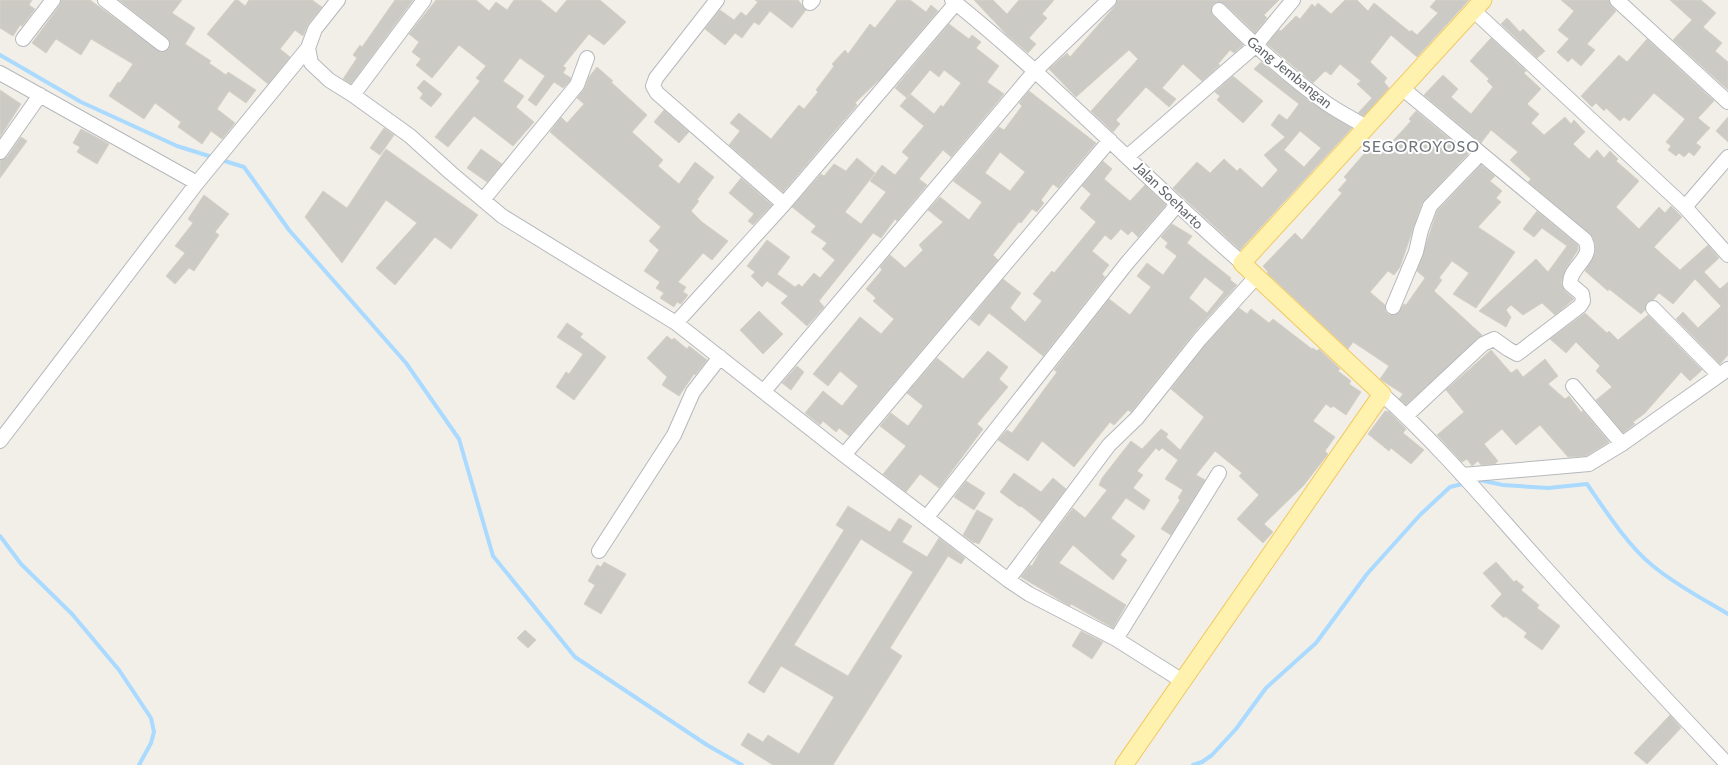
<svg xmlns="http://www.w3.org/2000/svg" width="1728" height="765" font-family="Lato,sans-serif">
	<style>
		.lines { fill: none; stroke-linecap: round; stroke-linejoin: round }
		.stream { stroke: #aadaff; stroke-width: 4 }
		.building { fill: #cccac5; stroke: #d6d1c6; fill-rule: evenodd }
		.minor-casing { stroke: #b5b8bc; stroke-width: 16 }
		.major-casing { stroke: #f2c960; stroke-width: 19 }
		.minor { stroke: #fff; stroke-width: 14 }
		.major { stroke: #fff2af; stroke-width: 17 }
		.labels { text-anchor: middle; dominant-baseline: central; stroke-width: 4; stroke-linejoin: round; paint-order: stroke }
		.street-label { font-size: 14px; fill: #5f6368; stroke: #fff }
		.quarter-label { font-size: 16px; letter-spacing: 1px; fill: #70757a; stroke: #fff }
	</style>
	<rect width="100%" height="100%" fill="#f1efe8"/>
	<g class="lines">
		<path class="stream" d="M0,55L81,102L177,146L244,167L289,230L406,363L459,439L493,556L575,657L707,745L742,765
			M1479,480L1503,485L1548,488L1587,484C1605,510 1628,546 1653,566C1676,585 1703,599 1728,614
			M0,536L21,564L72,614L119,670L151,718L154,732L151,743L139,765
			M1193,765L1202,762L1212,755L1236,729L1266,688L1316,643L1367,574L1420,515L1450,487L1466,483"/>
	</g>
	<path class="building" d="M0,0H32L29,5L35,9L22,26L20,25L13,36L0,28Z
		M61,0H90L161,52L169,49L170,45L167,38L119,0H182L172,13L195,28L185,44L211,61L209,63L226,75L228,72L256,90L246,103L229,91L217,109L235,123L222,139L211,131L202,144L178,127L181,122L155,103L144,119L109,96L118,82L120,83L133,64L91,39L81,55L56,39L46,53L32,43L60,5Z
		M235,0H238L245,6L249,0H312L322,7L308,24L303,36L295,30L280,49L290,57L268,84L207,34Z
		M395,0H413L351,84L343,79L357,58L353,55L360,45L362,47Z
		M436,0H476L489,11L496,2L507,10L514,0H540L556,13L567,0H600L626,22L604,45L589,34L563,66L566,68L563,73L571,78L570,81L563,88L554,82L536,106L528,100L545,76L520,58L503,81L524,96L516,107L534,122L513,146L474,116L448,147L435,137L480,81L476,78L486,66L459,45L432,78L416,65L421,59L412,52L419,42L409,34Z
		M755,0H798L806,10L792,28L770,11L759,25L754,22L742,38L735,33L725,45L705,29L720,10L734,20L741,12L746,16L758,2Z
		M897,0H910L926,12L931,5L938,11L882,77L855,103L857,105L783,192L729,145L740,131L730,123L739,113L771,139L799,105L804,109L818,92L816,90L834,66L832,64L845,50L848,54L870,24L875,28Z
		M974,0H993L1007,14L1019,0H1054L1042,14L1047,18L1029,38L1036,44L1028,53L1007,35Z
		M1117,0H1279L1264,15L1267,18L1255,33L1225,4L1217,2L1213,4L1211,8L1213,16L1243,45L1234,53L1230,50L1218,64L1220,65L1202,81L1183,64L1162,88L1176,99L1169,107L1146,87L1116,120L1120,124L1113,132L1091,111L1138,59L1129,50L1076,97L1049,69L1067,53L1070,57L1115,6Z
		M1345,0H1357L1368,11L1374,3L1410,32L1411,30L1417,35L1438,13L1430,7L1436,0H1469L1417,57L1391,35L1370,62L1387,78L1384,82L1389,88L1364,116L1358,113L1372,98L1357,84L1361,81L1340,64L1331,75L1325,71L1313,83L1267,44L1279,30L1281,31L1296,16L1300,19L1312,4L1315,7L1318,3L1331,14Z
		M1561,0H1609L1611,6L1616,11L1587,44L1595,50L1581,66L1572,58L1568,62L1557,52L1569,39L1558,30L1574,11Z
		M1670,0H1701L1716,13L1703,27L1722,43L1715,51L1728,62V90L1673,40L1692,20Z
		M1507,18L1520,32L1523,29L1545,51L1537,58L1501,24Z
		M949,24L969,39L972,35L981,42L976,48L999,66L987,82L1004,94L951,157L943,150L919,179L927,185L897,221L895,219L881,238L873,233L819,301L824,307L807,326L781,303L788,296L767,281L762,287L751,276L755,272L747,266L767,240L790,257L777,274L795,287L799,284L802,287L814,273L820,278L835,260L822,249L827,243L811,232L816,226L792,207L821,174L824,176L834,164L846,171L857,158L875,173L845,212L861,224L886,192L870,181L882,165L895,175L909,158L902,152L924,126L900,106L910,94L934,114L941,105L943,107L961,83L944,70L939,77L930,70L907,98L895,88Z
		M1491,38L1526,71L1524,73L1541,89L1527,104L1539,114L1531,123L1544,135L1565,117L1571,124L1574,120L1585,132L1573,144L1589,159L1597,150L1604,158L1610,151L1618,159L1616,161L1639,181L1616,207L1639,229L1659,207L1665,213L1671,206L1682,217L1654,247L1680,270L1708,245L1719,258L1704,272L1720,289L1728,282V355L1720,364L1676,319L1683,312L1698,328L1721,306L1695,279L1673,304L1659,293L1653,300L1647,302L1645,310L1641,314L1609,289L1608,291L1585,271L1595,253V244L1593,237L1528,182L1531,179L1510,160L1518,152L1491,130L1481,143L1424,95L1443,75L1458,89L1451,97L1471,114L1493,87L1487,81L1489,79L1470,61Z
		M1647,39L1714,101L1698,118L1710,128L1696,143L1701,147L1694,156L1689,152L1684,157L1679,153L1676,156L1668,150L1671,146L1666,142L1685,119L1654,93L1629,121L1624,117L1620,121L1606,108L1604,111L1596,103L1592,107L1581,96L1619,55L1627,62Z
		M1261,62L1307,99L1352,128L1240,250L1173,188L1197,162L1210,173L1224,159L1237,171L1240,168L1262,188L1278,170L1264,155L1285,137L1271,125L1279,114L1287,120L1299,104L1254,69ZM1300,131L1321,148L1304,167L1284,150Z
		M597,67L613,81L611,82L647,115L632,132L663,160L658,166L679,184L695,162L714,177L697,200L699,201L691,211L702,222L728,241L712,260L703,253L678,282L686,287L683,292L688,295L681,304L677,302L674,307L660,298L664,293L656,288L660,282L644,271L659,250L649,241L661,227L550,132L561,117L567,123L584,104L577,98L585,88L589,77Z
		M1233,76L1263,101L1243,123L1217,100L1220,96L1215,92Z
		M424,80L442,94L431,107L420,98L423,94L417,88Z
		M0,90L21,104L0,137Z
		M1029,91L1096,143L1058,188L1053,184L1041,200L1044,203L1037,212L1032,209L1021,223L1019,222L993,255L998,260L849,436L839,428L836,432L823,421L820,425L805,413L823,391L842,406L858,386L840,371L828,386L813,374L860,317L881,334L894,319L873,301L876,298L866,289L882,270L880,267L890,255L905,268L923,250L919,245L943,222L928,210L940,197L969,220L982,202L953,181L999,127L1004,130L1022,106L1019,103ZM1000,152L1025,172L1010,191L985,173Z
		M664,110L689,132L679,143L654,122Z
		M1416,111L1468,154L1422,203L1400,267L1394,275L1388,271L1370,292L1385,305L1386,312L1389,315L1398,313L1404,304L1406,305L1425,278L1417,271L1437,211L1481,165L1495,176L1490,181L1502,191L1496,198L1501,202L1478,227L1515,252L1476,308L1453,294L1469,273L1452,261L1439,278L1442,280L1434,291L1482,335L1406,405L1399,399L1403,394L1380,379L1389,366L1353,342L1348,349L1267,273L1268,272L1263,266L1295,233L1302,240L1342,193L1338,190L1347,180L1344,177L1370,147L1380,155L1411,121L1409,119Z
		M1728,117V142L1716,131Z
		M384,128L394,135L380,155L370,148Z
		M81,129L109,144L97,164L77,152L80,147L73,143Z
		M21,137L27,141L0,178V160L7,157Z
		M386,149L478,215L451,249L435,237L395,285L376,268L417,223L386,200L342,263L305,217L323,191L347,208Z
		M481,149L502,164L487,182L467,168Z
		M1103,161L1112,169L1104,179L1130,201L1145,185L1166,205L1138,237L1132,231L1128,235L1121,229L1111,240L1105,235L1092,251L1109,265L1102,274L1105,277L1043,356L989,313L979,326L970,319L1003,279L1021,293L1010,308L1025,322L1042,301L1033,294L1052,271L1054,273L1096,222L1080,208L1091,194L1082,186Z
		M741,178L772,205L753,225L748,221L754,214L729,193Z
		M204,195L229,214L215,232L219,235L194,271L189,268L175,284L166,276L185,253L175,246L193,223L188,219Z
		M1537,211L1578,245V250L1566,268L1561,283L1564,290L1574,299L1555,315L1542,303L1523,315L1511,305L1506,310L1511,317L1506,327L1479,311L1536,259L1548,272L1567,246L1542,228L1534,237L1523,229Z
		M1172,224L1192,236L1187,243L1231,278L1230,280L1237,285L1193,334L1131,412L1128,410L1114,425L1110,422L1074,467L1042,441L1028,461L998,440L1007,430L1012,433L1057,372L1054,370L1109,299L1130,315L1151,287L1137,276L1147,263L1163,275L1177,256L1165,247L1168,243L1161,237ZM1205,277L1224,292L1207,313L1189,298Z
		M1239,308L1247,314L1251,309L1269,323L1273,319L1312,349L1313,348L1317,351L1319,349L1340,369L1338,371L1351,381L1349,384L1361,392L1346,415L1333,406L1331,408L1326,404L1313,421L1335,437L1325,451L1328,454L1304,485L1264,524L1273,532L1263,543L1237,519L1259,495L1239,476L1242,473L1215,451L1196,475L1205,480L1171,535L1161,529L1180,500L1178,498L1183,490L1165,479L1178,460L1162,448L1159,451L1156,448L1137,471L1143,475L1133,488L1150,500L1144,510L1126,498L1111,518L1135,536L1120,555L1127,560L1113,580L1073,545L1059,563L1126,605L1113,628L1071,604L1070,606L1063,602L1021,577L1030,565L1032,566L1042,548L1073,508L1085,518L1107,490L1099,485L1102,478L1131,441L1142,449L1161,429L1168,434L1166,437L1180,450L1204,417L1171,389L1206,344Z
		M759,311L783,334L763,354L740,330Z
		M1585,313L1607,333L1609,331L1618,340L1648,315L1702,370L1690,381L1681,372L1645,413L1633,422L1635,424L1623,433L1596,400L1612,387L1596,371L1600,366L1576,342L1566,353L1550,339Z
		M567,323L583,334L580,337L606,357L574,400L556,387L566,372L569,374L583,354L557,337Z
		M667,336L672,340L674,338L687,349L689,346L707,360L695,375L694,374L679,396L662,385L667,377L647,358Z
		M1491,350L1511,373L1517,369L1523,377L1545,359L1558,376L1548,384L1565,399L1569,396L1581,412L1583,411L1609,442L1586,456L1568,457L1540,425L1516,445L1502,429L1484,444L1498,461L1495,464L1481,465L1478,461L1472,466L1467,459L1462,462L1437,435L1464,412L1446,390Z
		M988,351L1008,367L999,379L1008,387L977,424L983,429L939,488L920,474L906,492L883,474L906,446L880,426L891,413L908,426L923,406L907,393L937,358L963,379Z
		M797,366L804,372L791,390L782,383Z
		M1385,411L1389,412L1406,429L1403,433L1424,450L1411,464L1391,448L1389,451L1368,434Z
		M1014,473L1041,492L1053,478L1066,489L1041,522L1021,506L1020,507L1000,492Z
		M966,481L985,493L974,510L954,497Z
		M848,506L890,532L899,518L912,526L902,542L927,557L939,538L965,558L961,564L948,556L890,648L902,656L833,765H773L741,745L748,733L763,742L768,735L799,754L834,697L781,666L764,693L748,683L844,530L836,525ZM861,539L913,572L848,676L794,645Z
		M977,510L993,519L979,544L974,542V543L963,535Z
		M604,562L626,574L601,614L584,604L595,585L588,581L597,565L601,567Z
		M1496,562L1514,582L1516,580L1524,587L1521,590L1539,605L1537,608L1560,626L1542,650L1524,637L1527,633L1505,616L1504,618L1491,606L1502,594L1483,573Z
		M525,630L536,640L528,648L517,638Z
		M1081,631L1103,642L1092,659L1072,646Z
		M1670,715L1681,728L1647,764L1634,753Z"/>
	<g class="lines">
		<g class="minor-casing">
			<path id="minor" d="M105,0L162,44
				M338,0L315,29L308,48L311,63L329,80L353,95L410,136L451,173L502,216L676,323L844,455L1008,580L1029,594L1116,639L1181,680
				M717,0L656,78L653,86L657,93L784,204
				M952,0C1054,82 1144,177 1242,263
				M1617,0L1728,102
				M810,3L813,0
				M1219,10C1253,44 1288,76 1326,103C1339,112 1353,119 1366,127
				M1473,10L1685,207L1728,255
				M23,39L53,0
				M0,73L197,183
				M1402,88L1585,240C1595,259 1569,266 1570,284L1582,294L1583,301L1580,306L1517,354L1508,349L1494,339L1483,344L1406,416
				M353,95L424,0
				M0,152L40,95
				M1128,156L1255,46L1293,0
				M483,200L577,85L587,58
				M1685,207L1728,157
				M1393,307L1416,252L1421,230L1430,206L1480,154
				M1653,308L1719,375
				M676,323L784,204L956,3
				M1573,386L1622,444
				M764,391L1035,71L1109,0
				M1382,394C1439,445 1488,504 1539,561C1601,630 1664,697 1728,765
				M0,441L197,183L308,48
				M844,455L1110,140
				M1462,475L1589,464L1622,444L1728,369
				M927,517L1127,263L1177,205
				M599,551L674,435L693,392L720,357
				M1008,580L1109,445L1137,418L1200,339L1256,277
				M1116,639L1219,473"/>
		</g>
		<g class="major-casing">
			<path id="major" d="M1124,765L1382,394L1242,263L1483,0"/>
		</g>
		<use href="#minor" class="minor"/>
		<use href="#major" class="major"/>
	</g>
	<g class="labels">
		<g class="street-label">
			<text transform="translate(1290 72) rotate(39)">Gang Jembangan</text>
			<text transform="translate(1169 195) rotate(44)">Jalan Soeharto</text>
		</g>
		<g class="quarter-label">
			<text x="1421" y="145">SEGOROYOSO</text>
		</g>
	</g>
</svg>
